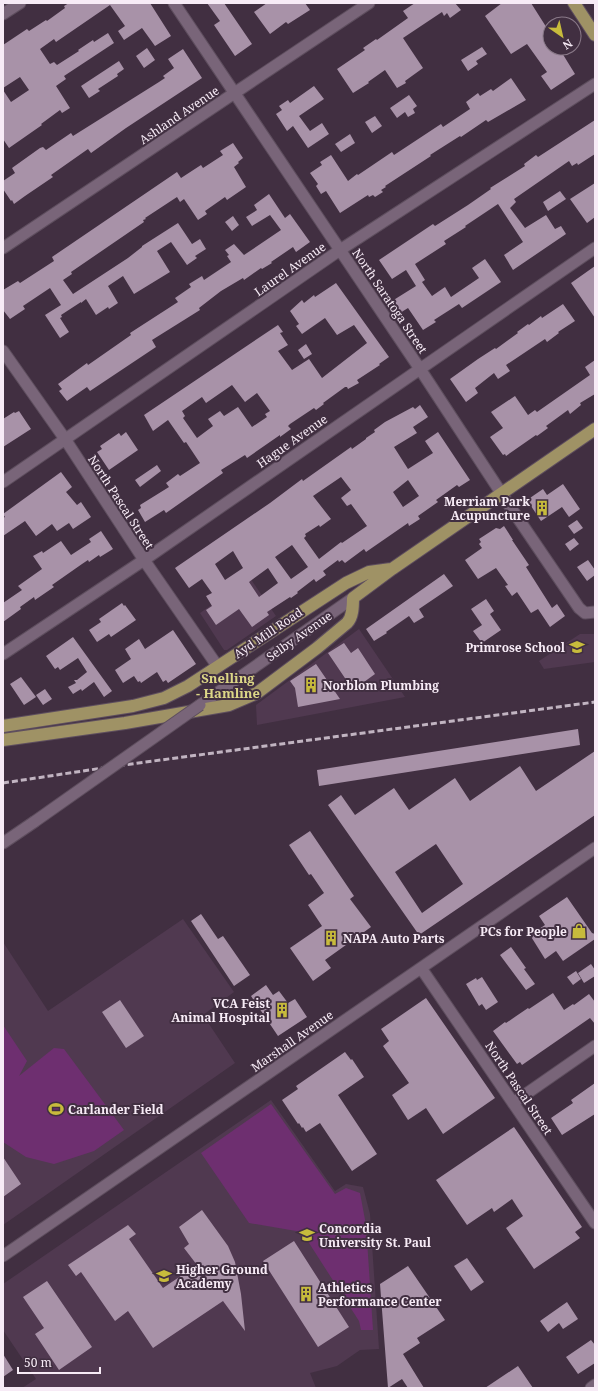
<svg xmlns="http://www.w3.org/2000/svg" width="598" height="1391" font-family="'Noto Serif',serif">
	<style>
		.built { fill: #503950 }
		.green { fill: #6e2f70 }
		.building { fill: #a892a8; fill-rule: evenodd }
		.lines { fill: none; stroke-linecap: round; stroke-linejoin: round }
		.minor-casing { stroke: #5e4e5e; stroke-width: 13 }
		.major-casing { stroke: #5e4e5e; stroke-width: 14 }
		.minor { stroke: #796579; stroke-width: 11 }
		.major { stroke: #9f9265; stroke-width: 12 }
		.rail { stroke: #c1b4c1; stroke-width: 3; stroke-dasharray: 6 3; stroke-linecap: butt }
		.minor-bridge-casing { stroke: #5e4e5e; stroke-width: 13; stroke-linecap: butt }
		.minor-bridge { stroke: #796579; stroke-width: 11 }
		.labels { text-anchor: middle; dominant-baseline: central; stroke-width: 4; stroke-linejoin: round; paint-order: stroke }
		.street-label { font-size: 12px; fill: #f7ebf6; stroke: #412f41 }
		.poi-label { font-size: 12px; font-weight: bold; fill: #f7ebf6; stroke: #412f41; text-anchor: start }
		.neighbourhood-label { font-size: 13px; font-weight: bold; fill: #dcd687; stroke: #412f41 }
	</style>
	<rect width="100%" height="100%" fill="#412f41"/>
	<path class="built" d="M250,578L276,616L227,650H224L200,613Z
		M359,629L405,697L257,725L256,705Z
		M580,634H595V662L544,669L539,661Z
		M183,919L234,992L203,1015L235,1063L3,1225V942L48,1011Z
		M271,1100L335,1191L346,1184L363,1187L370,1214L379,1349L360,1350L337,1366L310,1373L316,1388H22L36,1379L3,1330V1284Z"/>
	<path class="green" d="M3,1025L27,1061L19,1076L54,1048L64,1049L124,1130L94,1151L54,1164L26,1157L3,1142Z
		M271,1104L335,1194L346,1188L360,1193L366,1225L373,1330H361L359,1321L302,1232L249,1223L201,1153Z"/>
	<path class="building" d="M69,3H150L171,36L155,46L142,28L124,40L118,31L125,26L110,5L56,42L54,39L40,49L50,64L54,62L57,65L79,51L78,50L93,40L94,42L108,33L114,43L64,76L66,79L56,86L70,108L62,113L60,110L41,124L42,125L9,148L3,139V90L11,102L29,90L20,77L3,88V45L27,29L29,31L46,20L47,21L65,8L64,6Z
		M207,3H224L252,44L235,56L214,25L220,21Z
		M267,3H305L310,10L288,24L286,22L270,34L254,12Z
		M415,3H455L461,10L450,18L447,13L444,16L442,12L403,38L423,68L405,81L406,83L397,88L385,70L368,82L369,83L353,93L337,69L365,50L363,48L376,39L377,40L408,18L403,11Z
		M502,3H531L550,33V48H559L575,74L551,90L541,76L547,72L527,44L511,54L485,16Z
		M482,47L487,54L476,61L478,64L468,71L461,60Z
		M147,48L155,60L144,68L136,56Z
		M183,49L202,78L126,128L91,153L88,149L51,175L53,177L25,196L14,204L12,200L11,201L3,189V181L15,173L12,168L40,148L43,147L46,150L71,133L73,136L159,82L165,78L163,76L174,68L168,59Z
		M119,61L124,69L117,74L118,76L98,89L100,91L89,98L81,86Z
		M511,78L526,100L488,122L486,120L461,137L460,136L430,155L431,156L385,186L386,187L381,190L383,192L375,197L373,195L369,197L368,195L340,213L326,191L321,194L316,186L318,184L310,173L322,165L320,162L331,155L348,181L357,174L358,175L392,152L394,155L441,124L443,127L470,109L466,102L478,93L480,96L491,89L493,91Z
		M314,86L324,99L299,116L310,131L322,123L329,134L308,148L293,126L287,131L276,114L282,110L279,106L288,100L290,103Z
		M409,95L417,106L413,109L415,113L408,117L405,112L397,118L390,108Z
		M375,116L382,126L372,133L365,122Z
		M595,120V154L578,165L577,163L572,166L569,161L514,199L516,202L510,208L525,228L546,215L555,229L561,226L566,234L513,270L504,255L523,242L498,204L465,226L466,227L444,241L446,244L415,264L425,280L422,282L432,296L445,287L451,297L479,278L472,268L485,259L501,282L462,308L459,304L434,320L436,322L423,330L408,308L400,313L392,301L416,286L406,270L392,279L379,260L433,224L435,226L468,205L491,189L490,188L525,166L524,164L536,155L538,157Z
		M350,134L355,143L341,152L335,144Z
		M233,143L243,158L238,162L239,163L234,167L246,187L227,200L225,197L205,211L207,214L198,220L184,199L180,202L177,197L145,218L146,219L143,220L144,222L71,272L72,274L63,280L73,294L128,258L142,247V246L178,223L192,244L200,239L206,249L195,256L197,258L187,265L171,242L157,251L170,272L134,294L123,276L108,286L118,303L109,309L108,307L96,315L86,299L81,303V302L61,315L62,317L60,318L69,332L60,338L45,315L61,305L50,288L23,306L25,309L10,319L3,310V290L18,281L20,283L54,261L52,257L177,172L181,178L201,165L203,168L223,155L220,151Z
		M595,183V217L587,223L570,199Z
		M560,191L566,199L548,211L543,202Z
		M269,194L285,218L290,214L310,242L296,252L293,247L271,262L272,263L262,269L261,268L244,280L243,278L221,291L199,308L200,310L152,340L156,347L90,391L87,387L67,401L59,391L62,389L58,384L87,363L88,365L131,335L130,333L178,302L175,298L191,287L189,284L202,276L204,280L231,262L227,256L229,255L225,250L234,244L244,255L281,230L270,215L252,226L246,217L257,210L254,205Z
		M233,216L239,225L232,231L225,222Z
		M595,266V318L571,283Z
		M336,283L389,357L379,364L380,365L357,380L359,383L348,389L347,387H345L323,403L324,404L316,410L314,408L290,424L288,426L291,429L280,437V435L247,458L245,455L221,470L223,473L166,513L164,510L145,522L138,510L141,508L140,505L169,487L166,483L178,474L180,476L200,463L186,442L184,443L168,420L153,431L144,415L278,325L283,332L280,333L288,345L278,351L292,370L309,359L322,378L367,343L354,325L337,335L325,318L302,334L296,326L299,324L290,311L302,300L304,303L314,295L315,297ZM232,385L245,402L257,393L270,411L265,414L267,417L252,427L238,407L224,416L220,411L208,419L213,426L197,438L183,418L185,416L182,411L202,397L206,403Z
		M563,304L575,321L558,332L559,333L547,342L545,339L506,365L510,371L498,379L494,373L475,388L478,393L466,402L450,379L478,359L495,348L496,349L518,333L517,332L528,324L529,325L541,316L542,318Z
		M306,344L312,354L304,359L298,350Z
		M595,360V394L580,403L581,405L570,414L568,410L546,426L548,428L537,436L536,435L506,456L505,454L503,455L490,437L503,428L491,412L515,396L528,415L535,410L537,412L590,375L585,367Z
		M420,405L428,417L413,427L417,433L394,447L408,469L433,453L425,441L438,432L470,480L459,487L457,485L436,500L438,502L418,516L420,519L409,526L408,523L366,552L364,549L345,563L342,560L339,562L338,560L323,571L326,575L316,582L314,579L297,592L298,593L291,598L290,597L267,612L269,615L252,627L239,609L216,625L206,610L212,606L206,596L212,593L202,579L189,588L175,568L270,503L302,479L303,481L351,447L352,449L366,439V438L375,432L374,430L385,422L413,407L415,409ZM341,477L351,490L341,498L347,506L351,504L367,526L342,543L341,542L319,559L304,538L306,536L305,534L319,525L320,527L331,519L313,496ZM408,480L419,496L403,507L393,492ZM292,545L308,567L291,579L275,557ZM233,551L243,568L225,580L215,564ZM268,568L278,583L259,597L249,582Z
		M19,411L31,429L3,447V419L14,412L15,413Z
		M126,432L138,450L109,470L97,452L102,449L100,446L119,433L121,436Z
		M157,465L161,471L140,487L135,480Z
		M61,472L72,487L66,492L77,505L81,502L91,517L73,529L69,523L57,531L52,524L36,536L25,521L3,536V518L5,517L3,514Z
		M563,484L580,509L569,517L562,507L541,521L527,500L543,489L547,495Z
		M577,520L583,528L574,534L568,526Z
		M504,526L513,540H512L529,565L526,567L552,608L557,604L565,616L550,627L538,609L531,613L517,592L512,596L505,586L508,585L496,568L478,579L465,560L482,548L479,544L481,542L479,539L496,528L500,529Z
		M101,531L113,549L100,557L99,555L89,562L88,560L82,564L52,585L54,587L35,600L34,597L20,607L21,609L3,622V603L22,590L18,586L42,569L33,556L42,551L43,553L61,541L71,555L91,542L89,539Z
		M574,538L579,544L570,551L565,544Z
		M588,560L595,570V575L587,581L577,567Z
		M444,574L453,586L419,609L424,617L414,623L409,616L386,632L387,633L374,641L366,629Z
		M486,599L494,611L490,614L501,630L482,643L473,631L482,625L471,609Z
		M122,603L124,606L125,605L136,620L111,637L109,634L97,642L89,630L101,622L99,619Z
		M173,630L196,664L168,683L166,680L163,682L157,672L141,683L140,681L138,682L134,676L123,683L115,670L131,659L125,649L139,639L145,649Z
		M73,637L112,691L104,697L94,682L82,691L81,689L73,694L68,687L76,683L74,680H77L87,672L78,658L60,670L58,667L55,669L46,656Z
		M344,643L351,653L358,648L375,674L353,690L328,653Z
		M316,664L340,699L298,707L295,688L290,681Z
		M21,677L36,697L24,705L10,684Z
		M45,689L52,699L43,705L36,695Z
		M578,729L580,745L319,786L317,770Z
		M595,751V815L419,935L328,805L341,795L355,815L394,788L409,810L455,778L470,801L520,766L536,791ZM436,844L463,884L422,913L395,872Z
		M310,831L354,896L350,899L371,927L325,960L331,968L313,981L290,948L322,926L308,905L324,893L311,874L309,875L289,845Z
		M567,897L592,933L595,934V939L563,961L556,951L545,959L530,935L545,925L539,916Z
		M201,914L218,939L223,936L250,975L234,986L191,921Z
		M511,947L526,968L524,969L535,984L526,990L500,955Z
		M591,964L595,970V976L584,983L578,973Z
		M576,971L581,979L573,985L567,977Z
		M482,977L498,1002L486,1010L482,1004L479,1006L466,984L476,978L477,980Z
		M266,985L273,995L279,991L288,1003L295,999L307,1017L278,1036L251,996Z
		M553,993L564,1010L573,1004L574,1005L589,994L595,1002V1024L590,1018L522,1065L520,1062L517,1064L493,1031L505,1022L506,1023L528,1008L529,1009Z
		M426,998L495,1098L443,1134L426,1108L408,1120L392,1095L409,1083L383,1046L389,1041L381,1029Z
		M120,1000L144,1036L126,1048L102,1012Z
		M345,1052L351,1060L352,1059L364,1077L338,1095L377,1154L352,1171L320,1123L306,1132L303,1127L302,1128L299,1123L298,1124L282,1100L298,1089L296,1086Z
		M595,1083V1114L562,1135L551,1118L573,1103L571,1100Z
		M514,1127L582,1227L575,1232L580,1238L534,1269L506,1228L523,1216L512,1199L494,1212L492,1208L467,1225L436,1180Z
		M3,1157L21,1184L3,1197Z
		M202,1210L228,1246L235,1262L241,1294L245,1331L223,1301L153,1348L128,1311L115,1321L81,1272L76,1276L68,1265L128,1225L136,1234L129,1239L163,1288L197,1265L184,1248L189,1244L179,1227Z
		M294,1241L349,1327L318,1347L263,1261Z
		M467,1258L484,1282L471,1291L454,1266Z
		M408,1266L445,1320L417,1338L420,1343L403,1354L424,1388H408L402,1379L388,1388L380,1284Z
		M47,1281L92,1347L59,1370L35,1334L44,1328L23,1297Z
		M567,1302L578,1319L563,1329L559,1323L548,1332L540,1321Z
		M591,1340L595,1345V1363L578,1374L566,1357Z
		M3,1354L13,1370L3,1377Z
		M518,1366L533,1388H485Z"/>
	<g class="lines">
		<g class="minor-casing">
			<path id="minor" d="M174,3L420,369L511,508L579,608L585,613L595,612
				M3,14L20,3
				M3,248L369,3
				M3,351L65,439L144,560L218,667
				M3,482L340,250L595,84
				M3,654L144,560L595,248
				M200,705L353,598
				M3,843L34,822
				M421,968L595,1223
				M513,1103L595,1046
				M3,1256L595,848
				M591,1388L595,1385"/>
		</g>
		<g class="major-casing">
			<path id="major" d="M574,3L595,35
				M3,726L133,706L164,698L188,686L346,583L369,572L391,569
				M3,740L125,723L229,705L257,693L317,648L347,623C353,617 353,606 353,598L392,569L595,429"/>
		</g>
		<use href="#minor" class="minor"/>
		<use href="#major" class="major"/>
		<path class="rail" d="M3,783L116,766L595,702"/>
		<g class="minor-bridge-casing">
			<path id="minor-bridge" d="M34,822L200,705"/>
		</g>
		<use href="#minor-bridge" class="minor-bridge"/>
	</g>
	<defs>
		<g id="building-bare" transform="scale(1.2)"><path d="M-4-6H4V6H1V3H-1V6H-4ZM-2.5-4.3h1.7v1.8h-1.7ZM.8-4.3h1.7v1.8H.8ZM-2.5-1h1.7V.8h-1.7ZM.8-1h1.7V.8H.8Z" fill="#c7bb3c" stroke="#412f41" stroke-width="2.5" paint-order="stroke"/></g>
		<g id="school-bare" transform="scale(1.2)"><path d="M0-5L7-2L0 1L-7-2ZM-4 1L0 2.5L4 1V4Q0 6-4 4Z" fill="#c7bb3c" stroke="#412f41" stroke-width="2.5" paint-order="stroke"/></g>
		<g id="shop-bare" transform="scale(1.2)"><path d="M-5-2.5h2.3a2.7 3.5 0 0 1 5.4 0H5L5.5 6h-11ZM-1.5-2.5h3a1.5 2.3 0 0 0-3 0Z" fill="#c7bb3c" stroke="#412f41" stroke-width="2.5" paint-order="stroke"/></g>
		<g id="stadium-bare" transform="scale(1.2)"><path d="M0-5a6.5 5 0 1 0 0 10a6.5 5 0 1 0 0-10ZM-3.5-1.8h7v3.6h-7Z" fill="#c7bb3c" stroke="#412f41" stroke-width="2.5" paint-order="stroke"/></g>
		<g id="university-bare" transform="scale(1.2)"><path d="M0-5L7-2L0 1L-7-2ZM-4 1L0 2.5L4 1V4Q0 6-4 4Z" fill="#c7bb3c" stroke="#412f41" stroke-width="2.5" paint-order="stroke"/></g>
	</defs>
	<g fill-rule="evenodd">
		<use href="#building-bare" x="542" y="508"/>
		<use href="#school-bare" x="577" y="647"/>
		<use href="#building-bare" x="311" y="685"/>
		<use href="#shop-bare" x="579" y="931"/>
		<use href="#building-bare" x="331" y="938"/>
		<use href="#building-bare" x="282" y="1010"/>
		<use href="#stadium-bare" x="56" y="1109"/>
		<use href="#university-bare" x="307" y="1235"/>
		<use href="#school-bare" x="164" y="1276"/>
		<use href="#building-bare" x="306" y="1294"/>
	</g>
	<g class="labels">
		<g class="street-label">
			<text transform="translate(179 115) rotate(-34)">Ashland Avenue</text>
			<text transform="translate(290 269) rotate(-35)">Laurel Avenue</text>
			<text transform="translate(390 301) rotate(56)">North Saratoga Street</text>
			<text transform="translate(292 441) rotate(-35)">Hague Avenue</text>
			<text transform="translate(121 502) rotate(57)">North Pascal Street</text>
			<text transform="translate(268 633) rotate(-34)">Ayd Mill Road</text>
			<text transform="translate(299 636) rotate(-35)">Selby Avenue</text>
			<text transform="translate(292 1041) rotate(-35)">Marshall Avenue</text>
			<text transform="translate(519 1088) rotate(56)">North Pascal Street</text>
		</g>
		<g class="poi-label">
			<text x="530" y="501" text-anchor="end">Merriam Park<tspan x="530" dy="14">Acupuncture</tspan></text>
			<text x="565" y="647" text-anchor="end">Primrose School</text>
			<text x="323" y="685">Norblom Plumbing</text>
			<text x="567" y="931" text-anchor="end">PCs for People</text>
			<text x="343" y="938">NAPA Auto Parts</text>
			<text x="270" y="1003" text-anchor="end">VCA Feist<tspan x="270" dy="14">Animal Hospital</tspan></text>
			<text x="68" y="1109">Carlander Field</text>
			<text x="319" y="1228">Concordia<tspan x="319" dy="14">University St. Paul</tspan></text>
			<text x="176" y="1269">Higher Ground<tspan x="176" dy="14">Academy</tspan></text>
			<text x="318" y="1287">Athletics<tspan x="318" dy="14">Performance Center</tspan></text>
		</g>
		<g class="neighbourhood-label">
			<text x="228" y="678">Snelling<tspan x="228" dy="15">- Hamline</tspan></text>
		</g>
	</g>
	<rect width="598" height="1391" fill="none" stroke="#f7ebf6" stroke-width="8"/>
	<g transform="translate(562 36) rotate(146)"><circle r="19" fill="#412f41" stroke="#8a7a89"/>
	<path d="M0-3L7 15L0 10L-7 15Z" fill="#c7bb3c"/>
	<text y="-6" font-size="11" font-weight="bold" text-anchor="middle" fill="#f7ebf6">N</text>
	</g>
	<path d="M18 1367v6h82v-6" fill="none" stroke="#f7ebf6" stroke-width="2"/>
	<text x="24" y="1367" font-size="12" fill="#f7ebf6" stroke="#412f41" stroke-width="3" paint-order="stroke">50 m</text>
</svg>
